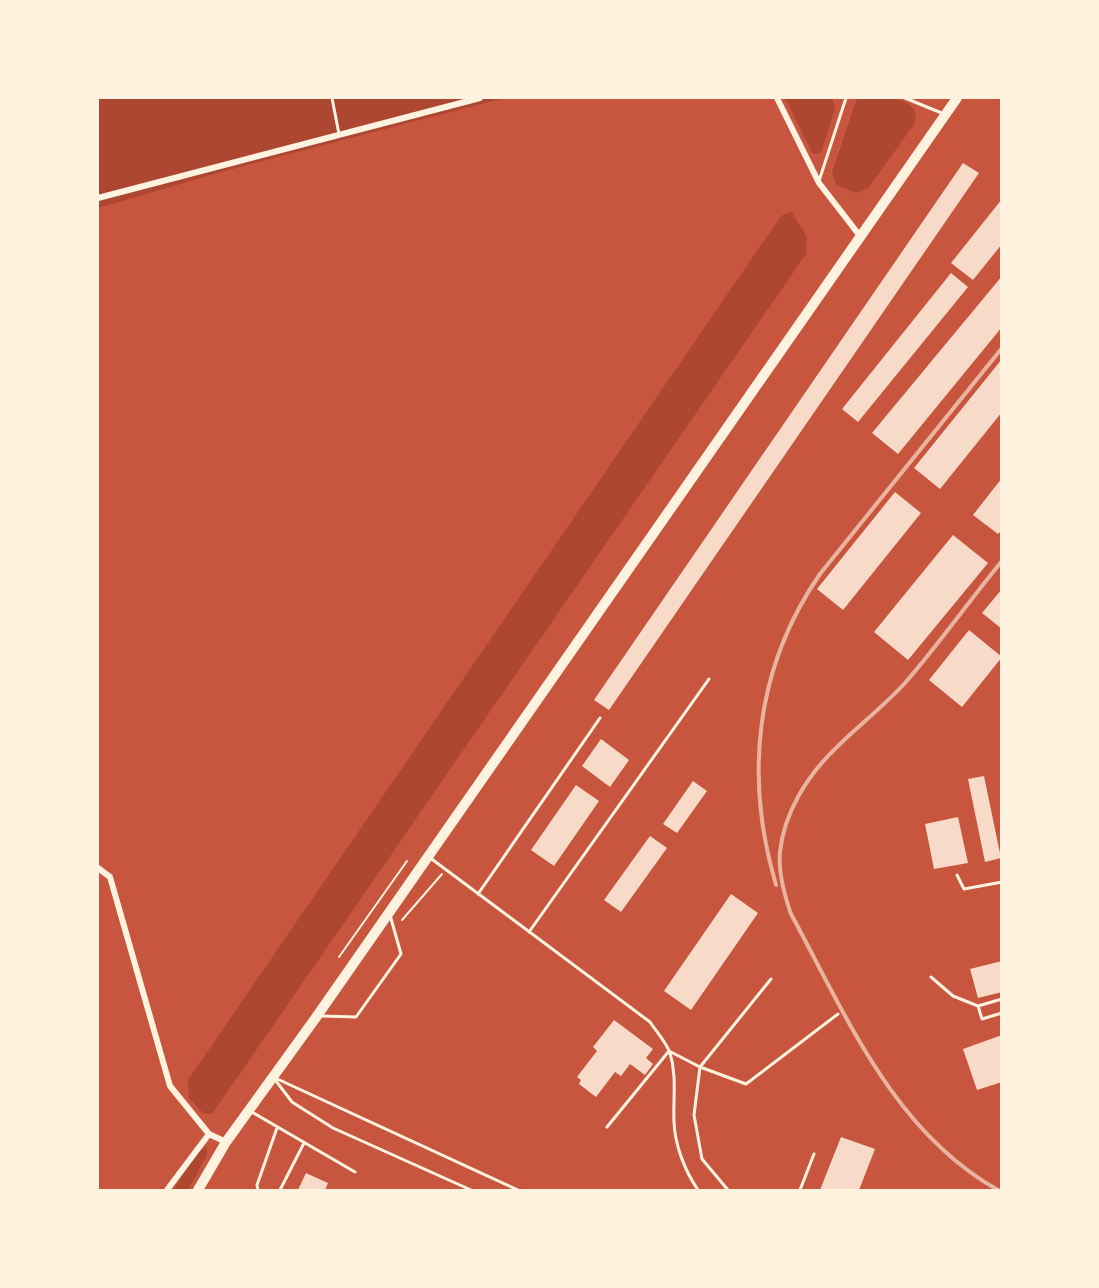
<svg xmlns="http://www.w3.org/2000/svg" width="1099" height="1288" font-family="Overpass,sans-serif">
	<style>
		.green { fill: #ae4732 }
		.building { fill: #f7dbc8 }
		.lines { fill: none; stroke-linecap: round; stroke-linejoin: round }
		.path { stroke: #fff3e0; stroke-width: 2 }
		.service { stroke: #fff3e0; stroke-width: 3 }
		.minor { stroke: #fff3e0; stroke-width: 6 }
		.trunk { stroke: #fff3e0; stroke-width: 10 }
		.rail { stroke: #e9b49f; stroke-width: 4 }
	</style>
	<rect width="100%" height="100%" fill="#c8553d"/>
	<path class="green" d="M98,98H504L221,172L98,208Z
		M785,98H832L835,108L821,153L815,154L812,152Z
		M857,98C875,97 922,93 915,123L869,187L857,193L836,185L832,173Z
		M791,211L807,237L806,254L212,1114L203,1113L189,1098L188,1080L781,216Z
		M207,1147V1155L188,1190H174C180,1179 195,1151 207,1147Z"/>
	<path class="building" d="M963,163L979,173L609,710L594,700Z
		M1002,199V244L973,280L951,263Z
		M951,273L968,287L858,422L842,409Z
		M1002,276V327L898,454L872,433Z
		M1002,359V412L940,489L914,468Z
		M1002,478V530L998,534L973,515Z
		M895,492L921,513L843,610L817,589Z
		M953,535L988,563L908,660L874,632Z
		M1002,589V629L982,613Z
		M969,630L1002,657L962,707L929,680Z
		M601,739L629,760L610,787L582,766Z
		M984,776L1001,858L985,862L968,779Z
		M693,781L707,791L677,833L663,824Z
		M576,785L599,801L554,866L531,850Z
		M958,817L968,863L934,869L925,824Z
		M650,836L667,848L621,912L604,900Z
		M731,894L758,913L691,1010L664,991Z
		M1002,961V992L978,998L970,969Z
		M614,1020L653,1049L646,1058L653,1064L645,1075L630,1064L621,1076L615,1072L596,1097L579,1084L581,1080L577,1077L597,1051L593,1047Z
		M1002,1035V1082L977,1090L963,1049Z
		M841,1137L875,1149L859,1190H820Z
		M306,1173L328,1183L325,1190H298Z"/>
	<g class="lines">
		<path class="path" d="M402,920L442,874
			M339,957L407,861"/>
		<path class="service" d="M332,98L339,134
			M905,98L944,114
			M819,181L846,98
			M429,857L650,1022C656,1031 666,1042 670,1053C677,1076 673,1098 674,1122C675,1146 685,1171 698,1190
			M957,875L964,889L1002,882
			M478,894L600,718
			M529,932L709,679
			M931,977L953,996L978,1006L1002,999
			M978,1006L982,1019L1002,1013
			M322,1016L356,1017L401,954L390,915
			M250,1111L355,1172
			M607,1127L669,1051L700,1067L771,979
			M258,1190L257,1185L277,1128
			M280,1190L304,1143
			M471,1190L333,1128L292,1102L273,1077L518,1190
			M728,1190L702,1159L694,1115L700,1067L746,1084L838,1014
			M800,1190L814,1154"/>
		<path class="minor" d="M777,98L819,183L860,236
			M98,198L480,98
			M98,868L110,877L170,1086L209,1134L226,1142
			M167,1190L209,1134"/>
		<path class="trunk" d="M198,1190L226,1142L317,1016L957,98"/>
		<path class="rail" d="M776,885C744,777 755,668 820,574L1002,348
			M998,1190C893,1131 846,1015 791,914C784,894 778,873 780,852C784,813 807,776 835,749C858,726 883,707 905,683C939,644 969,601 1002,561"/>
	</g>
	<rect width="1099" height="1288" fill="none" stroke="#fff3e0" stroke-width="198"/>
</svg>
